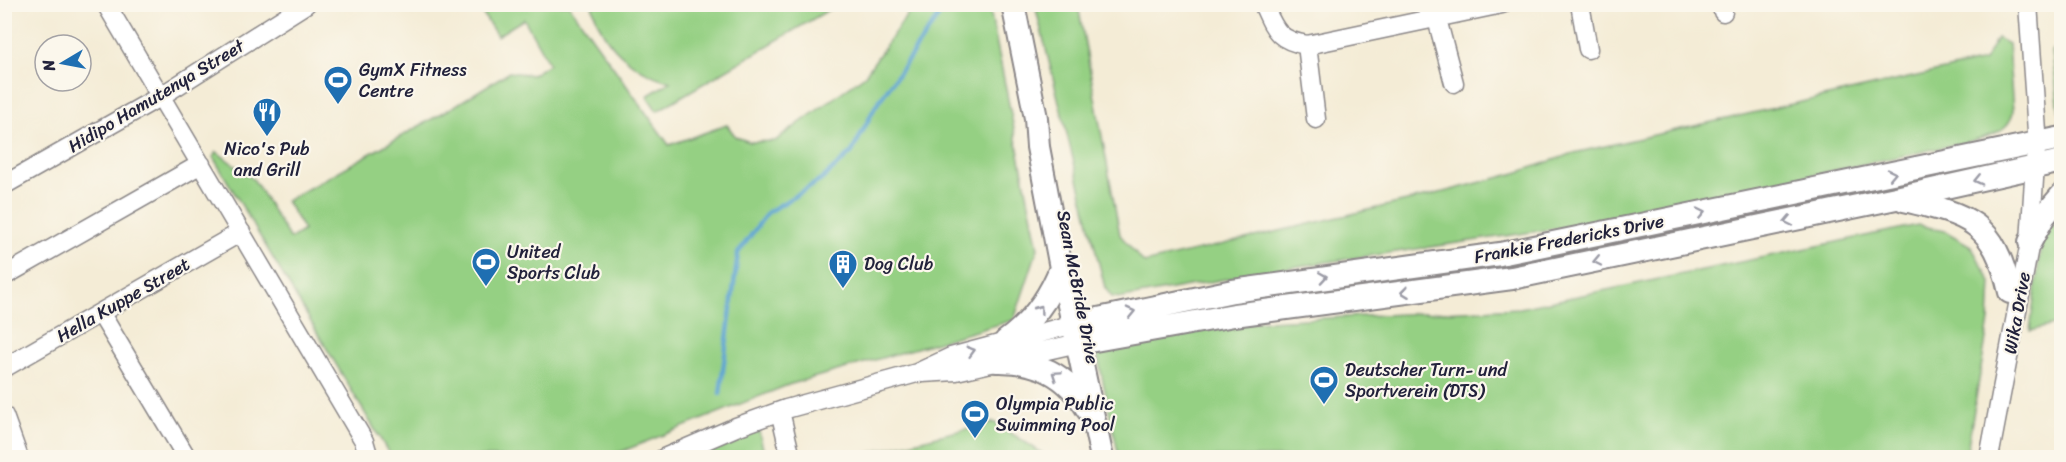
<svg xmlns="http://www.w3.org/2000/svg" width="2066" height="462" font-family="Sriracha,sans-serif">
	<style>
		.green { fill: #95d083; stroke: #5c795f; stroke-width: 1.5 }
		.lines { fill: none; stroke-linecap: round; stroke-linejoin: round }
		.stream { stroke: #58a2d0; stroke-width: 4.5 }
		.minor-casing { stroke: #8b8788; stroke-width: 21 }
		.major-casing { stroke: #8b8788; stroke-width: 26 }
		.minor { stroke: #fff; stroke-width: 18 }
		.major { stroke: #fff; stroke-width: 22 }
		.oneway { stroke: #9c9ca7 }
		.labels { text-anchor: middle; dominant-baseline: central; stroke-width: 4.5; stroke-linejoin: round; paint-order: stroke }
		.poi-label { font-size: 18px; fill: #22223b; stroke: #fbf7ec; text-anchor: start }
		.street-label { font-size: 18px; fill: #22223b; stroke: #fbf7ec }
	</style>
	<rect width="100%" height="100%" fill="#fbf7ec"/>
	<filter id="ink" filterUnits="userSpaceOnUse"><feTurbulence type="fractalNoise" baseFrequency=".0167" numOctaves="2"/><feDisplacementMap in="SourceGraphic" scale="12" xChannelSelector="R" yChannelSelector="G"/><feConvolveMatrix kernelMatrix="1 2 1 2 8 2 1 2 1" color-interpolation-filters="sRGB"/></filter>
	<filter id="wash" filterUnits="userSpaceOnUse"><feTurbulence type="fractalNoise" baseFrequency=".008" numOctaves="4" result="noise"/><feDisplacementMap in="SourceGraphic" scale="24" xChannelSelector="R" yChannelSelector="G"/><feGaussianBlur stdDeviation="1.35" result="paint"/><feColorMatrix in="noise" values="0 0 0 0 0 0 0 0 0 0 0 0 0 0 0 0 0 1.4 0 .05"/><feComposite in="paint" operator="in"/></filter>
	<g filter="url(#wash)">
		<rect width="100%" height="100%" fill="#f4ecd6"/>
		<path class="green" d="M477,5H569L669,145L727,125L736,137L750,142L775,141L865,75L914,5H989L1038,248L1014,320L788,385L608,457H391L213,157L217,152L254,180L290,239L304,230L286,201L453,107L509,72L532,75L549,64L524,19L497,36Z
			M592,5V4L837,5L657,111L647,96L670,82C631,70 602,45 592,5Z
			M1035,5H1078L1120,235L1144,263L1432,195L1516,173L1574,153L1984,61L1997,38L2008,44L2013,112C2010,134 1981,138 1963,143L1573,226L1280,269L1123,298L1112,297L1105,288Z
			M2061,49L2062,111H2059L2052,51Z
			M2061,217V323L2030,331L2042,237Z
			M1918,225L1945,231L1971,246L1991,282L1989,321L1966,457H1119L1097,353L1231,323L1520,308Z
			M756,419L765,457L664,458Z
			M994,422L1048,457H853Z"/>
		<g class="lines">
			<path class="stream" d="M720,394L738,253L767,213L821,180L852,152L875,107L947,4"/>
		</g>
	</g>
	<g filter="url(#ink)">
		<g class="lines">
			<g class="minor-casing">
				<path id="minor" d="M106,4L364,441L369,458
					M1263,4C1275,30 1277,40 1307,45L1502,4
					M1580,4L1588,49
					M1722,4L1723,12
					M1437,19L1454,83
					M1307,45L1316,119
					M4,185L161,96L306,4
					M4,276L201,164
					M101,314L187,458
					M4,368L241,232
					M922,373L956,371L1078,343
					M780,411L791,458
					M4,416L19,458
					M664,458L736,427L786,409L917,373L951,357L1074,324
					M1989,458L2030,242L2037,132L2028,4"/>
			</g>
			<g class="major-casing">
				<path id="major" d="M1013,4L1036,118L1038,147L1061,268L1102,458
					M1904,200C1970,215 1994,222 2010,292
					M2030,242L2044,216L2062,195
					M1074,324L1233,291L1500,254L2062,138
					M1006,341C1032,322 1049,299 1061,268
					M1078,343L1234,315L1512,278L1896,198L2062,161
					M996,361C1037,360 1067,374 1088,410"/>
			</g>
			<use href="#minor" class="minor"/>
			<use href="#major" class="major"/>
		</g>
		<defs><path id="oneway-chevron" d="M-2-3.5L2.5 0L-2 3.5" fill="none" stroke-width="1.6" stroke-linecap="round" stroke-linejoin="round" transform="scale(1.5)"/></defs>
		<g class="oneway">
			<use href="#oneway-chevron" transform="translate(1892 174) rotate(-12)"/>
			<use href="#oneway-chevron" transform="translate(1978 180) rotate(167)"/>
			<use href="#oneway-chevron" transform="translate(1701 213) rotate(-12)"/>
			<use href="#oneway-chevron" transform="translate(1788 221) rotate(168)"/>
			<use href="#oneway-chevron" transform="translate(1597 261) rotate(168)"/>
			<use href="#oneway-chevron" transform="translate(1323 277) rotate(-9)"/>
			<use href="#oneway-chevron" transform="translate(1405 292) rotate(173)"/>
			<use href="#oneway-chevron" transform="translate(1039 309) rotate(-53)"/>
			<use href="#oneway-chevron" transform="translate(1131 312) rotate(-13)"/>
			<use href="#oneway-chevron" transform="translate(971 351) rotate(-16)"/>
			<use href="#oneway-chevron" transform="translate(1056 375) rotate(-146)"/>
		</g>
	</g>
	<defs>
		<g id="stadium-pin" transform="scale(1.5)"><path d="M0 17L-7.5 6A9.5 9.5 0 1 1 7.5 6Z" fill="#1f6fb2" stroke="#fbf7ec"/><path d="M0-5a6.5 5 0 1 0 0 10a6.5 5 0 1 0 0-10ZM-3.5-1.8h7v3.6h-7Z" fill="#fff"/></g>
		<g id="restaurant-pin" transform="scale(1.5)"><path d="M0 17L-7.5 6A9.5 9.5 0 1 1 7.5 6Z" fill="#1f6fb2" stroke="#fbf7ec"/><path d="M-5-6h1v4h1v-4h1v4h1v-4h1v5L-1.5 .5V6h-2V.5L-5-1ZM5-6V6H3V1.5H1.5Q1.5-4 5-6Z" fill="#fff"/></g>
		<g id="building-pin" transform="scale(1.5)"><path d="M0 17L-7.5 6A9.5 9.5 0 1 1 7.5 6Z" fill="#1f6fb2" stroke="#fbf7ec"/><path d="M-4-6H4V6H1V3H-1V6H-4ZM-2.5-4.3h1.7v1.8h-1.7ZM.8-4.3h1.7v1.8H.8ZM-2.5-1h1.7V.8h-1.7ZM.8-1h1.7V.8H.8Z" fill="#fff"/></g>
	</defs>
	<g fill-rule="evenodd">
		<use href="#stadium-pin" x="338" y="80"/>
		<use href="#restaurant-pin" x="267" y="112"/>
		<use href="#stadium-pin" x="486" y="262"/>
		<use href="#building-pin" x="843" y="264"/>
		<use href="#stadium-pin" x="1324" y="380"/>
		<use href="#stadium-pin" x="975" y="414"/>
	</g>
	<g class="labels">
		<g class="poi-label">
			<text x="359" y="70">GymX Fitness<tspan x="359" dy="21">Centre</tspan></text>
			<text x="267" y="149" text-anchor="middle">Nico's Pub<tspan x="267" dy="21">and Grill</tspan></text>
			<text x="507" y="252">United<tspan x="507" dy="21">Sports Club</tspan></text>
			<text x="864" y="264">Dog Club</text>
			<text x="1345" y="370">Deutscher Turn- und<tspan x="1345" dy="21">Sportverein (DTS)</tspan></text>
			<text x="996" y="404">Olympia Public<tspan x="996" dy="21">Swimming Pool</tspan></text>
		</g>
		<g class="street-label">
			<text transform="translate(156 96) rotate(-31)">Hidipo Hamutenya Street</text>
			<text transform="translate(1569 239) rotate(-11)">Frankie Fredericks Drive</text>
			<text transform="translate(1078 287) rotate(79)">Sean McBride Drive</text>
			<text transform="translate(123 300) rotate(-30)">Hella Kuppe Street</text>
			<text transform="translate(2017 313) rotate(-80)">Wika Drive</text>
		</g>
	</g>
	<rect width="2066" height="462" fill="none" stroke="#fbf7ec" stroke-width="24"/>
	<g transform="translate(63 63) rotate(260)"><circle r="28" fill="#fbf7ec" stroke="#a4a2a5" stroke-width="1.5"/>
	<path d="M0-4.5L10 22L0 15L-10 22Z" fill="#1f6fb2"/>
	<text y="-9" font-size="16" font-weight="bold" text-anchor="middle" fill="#22223b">N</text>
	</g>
</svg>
